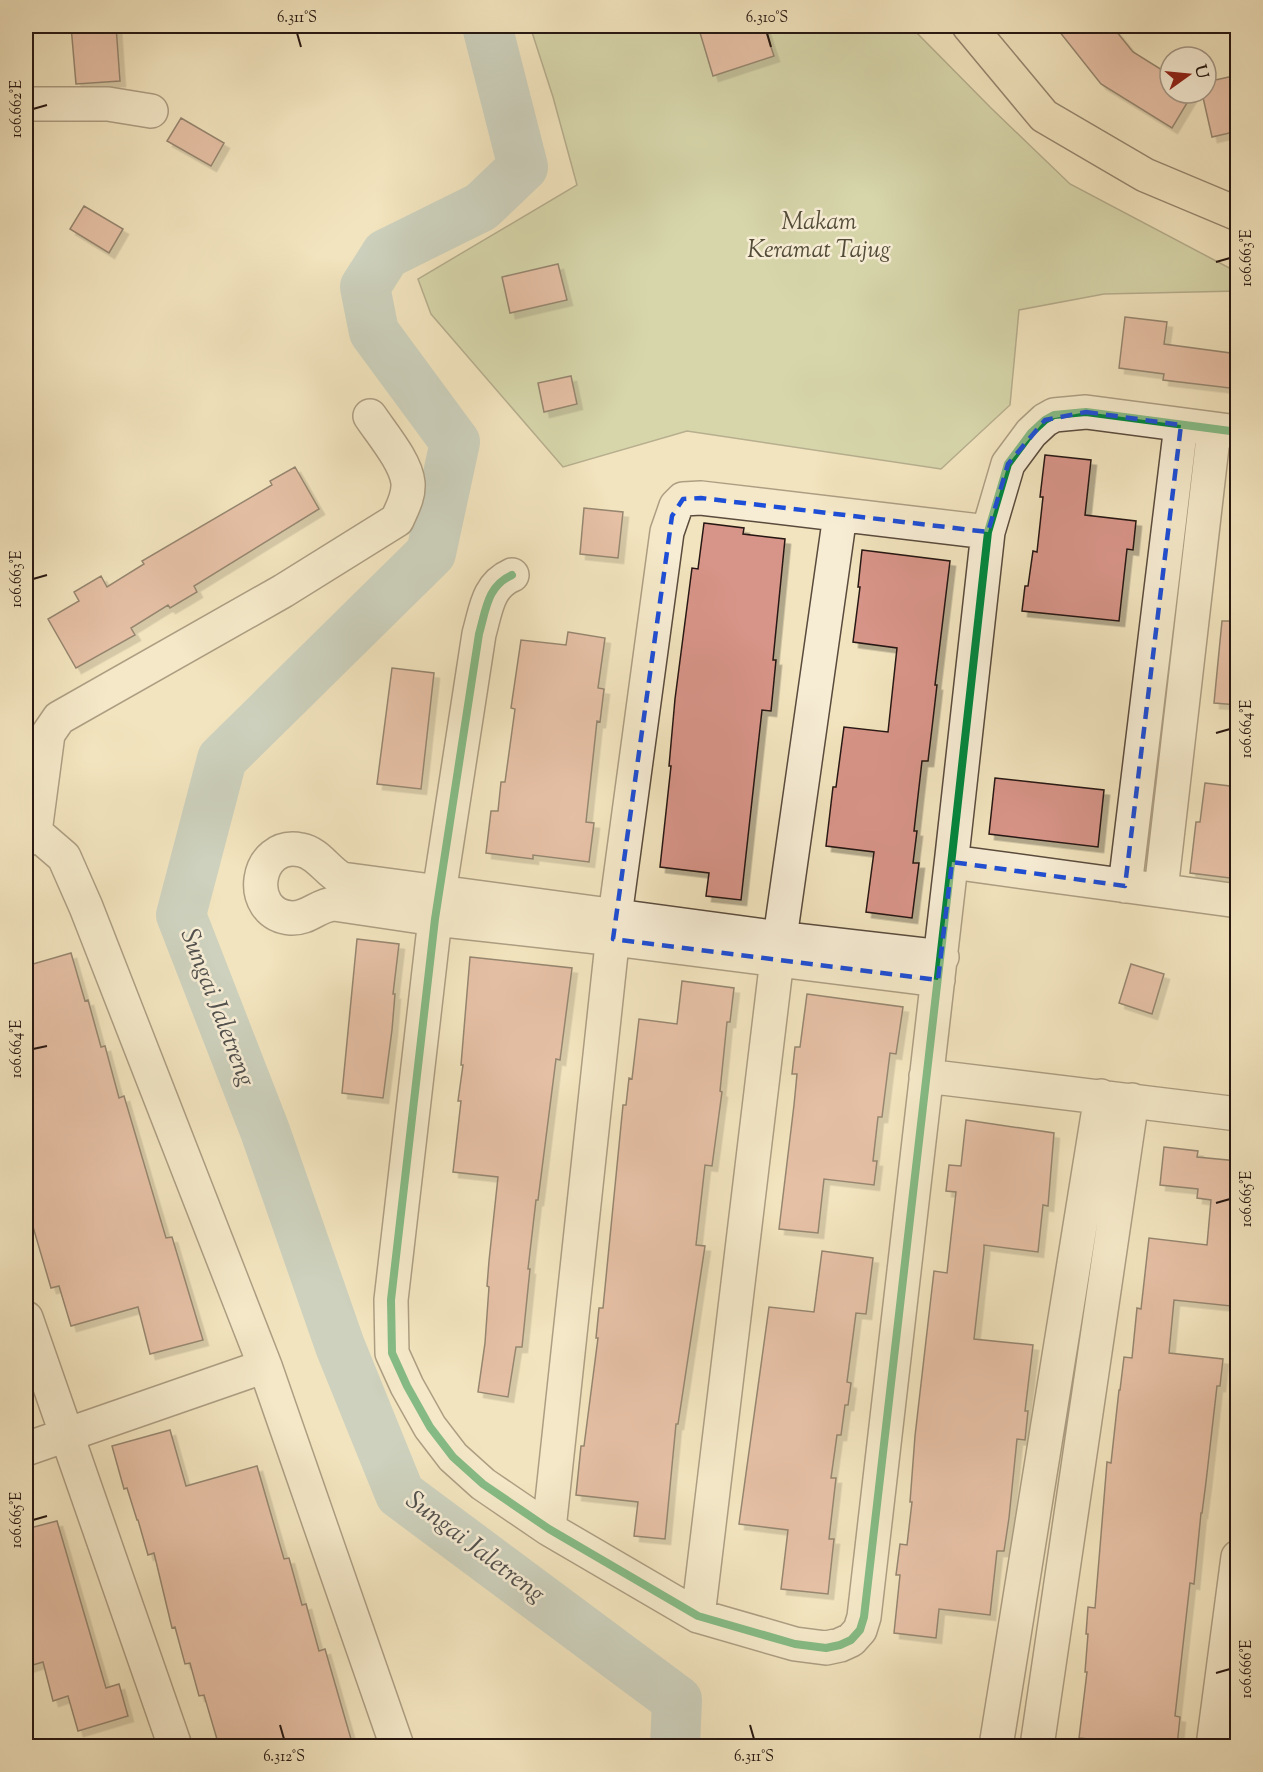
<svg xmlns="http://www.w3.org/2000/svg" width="1263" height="1772" font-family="'Sorts Mill Goudy',serif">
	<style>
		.green { fill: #b6c595; stroke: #6e6e54; stroke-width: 1.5 }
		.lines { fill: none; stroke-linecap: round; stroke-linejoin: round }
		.river { stroke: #a1bbbd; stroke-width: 50 }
		.building { fill: #d79488; stroke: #271812; stroke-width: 1.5; filter: url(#shadow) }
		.minor-casing { stroke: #5a4b3d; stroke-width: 36 }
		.major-casing { stroke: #271812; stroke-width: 36 }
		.minor { stroke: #f7edd5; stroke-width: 33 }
		.major { stroke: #f2e4be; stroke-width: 33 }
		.cycleway-casing { stroke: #f7edd5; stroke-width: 11 }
		.cycleway { stroke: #00873e; stroke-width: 8 }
		.marked { fill: none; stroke: #1d4ed8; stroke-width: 4.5; stroke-dasharray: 12 8; stroke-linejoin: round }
		.ticks { fill: none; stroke: #271812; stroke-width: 2 }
		.labels { text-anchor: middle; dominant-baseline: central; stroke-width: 5; stroke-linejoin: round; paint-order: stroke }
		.park-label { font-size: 24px; font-style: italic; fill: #524c39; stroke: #f7edd5 }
		.water-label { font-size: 26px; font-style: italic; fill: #52514e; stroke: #f7edd5 }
		.neatline { fill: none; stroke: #271812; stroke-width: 2 }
		.ticks-label { font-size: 15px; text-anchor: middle; fill: #271812 }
	</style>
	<defs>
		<filter id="shadow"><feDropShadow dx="5.5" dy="5.5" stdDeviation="0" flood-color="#0004"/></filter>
	</defs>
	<rect width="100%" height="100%" fill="#f2e4be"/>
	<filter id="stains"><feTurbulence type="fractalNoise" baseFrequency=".00333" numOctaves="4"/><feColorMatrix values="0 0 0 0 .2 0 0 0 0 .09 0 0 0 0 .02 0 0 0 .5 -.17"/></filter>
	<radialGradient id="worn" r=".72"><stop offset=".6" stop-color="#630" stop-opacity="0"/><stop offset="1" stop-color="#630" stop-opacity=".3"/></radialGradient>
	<path class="green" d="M530,26H910L991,108L1070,184L1237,272L1238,291L1104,294L1019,310L1010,405L941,469L687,431L563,467L431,314L418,279L577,185L553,97Z"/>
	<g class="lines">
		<path class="river" d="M487,26L523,167L481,207L386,254L365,287L374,332L455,442L431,553L222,759L181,915L265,1131L340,1346L400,1494L677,1700L675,1746"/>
	</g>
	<path class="building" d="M71,26H116L120,81L76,84Z
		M698,26H764L774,56L713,76Z
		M1055,26H1112L1133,52L1170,75V93H1193L1172,128L1101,84Z
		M1238,75V131L1212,137L1202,93H1206V82Z
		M181,118L224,143L211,166L167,141Z
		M84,206L123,229L109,253L70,229Z
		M558,264L567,300L510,313L502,277Z
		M1125,317L1167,322L1164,344L1238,354V389L1163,380L1164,374L1119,368Z
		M571,376L577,404L544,412L538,383Z
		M1045,455L1091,460L1085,515L1136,521L1133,550L1127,549L1119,621L1022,611L1025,586H1028L1033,551L1037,552L1043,497H1040Z
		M295,467L319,509L194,586L197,592L170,608L168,605L131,628L135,635L76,668L48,619L79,601L74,592L101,576L107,587L144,564L142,561L272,485L270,481Z
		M584,508L623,512L618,558L580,554Z
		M704,523L744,528L743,534L785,539L773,660H776L771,711L762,710L741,900L706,896L709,873L660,867L671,766H669L675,699L692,568L698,569Z
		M862,550L950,561L935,685H937L932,728L928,761H922L914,831H917L913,863H919L912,918L866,912L874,852L826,846L833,787H836L844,727L888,732L897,648L853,642L860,587H858Z
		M1222,621H1238V705L1214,703Z
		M568,632L605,638L598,688L604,689L600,722L597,721L586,822L594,823L589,862L533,855V859L486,853L491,811H498L501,782H505L515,709L511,708L521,640L566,645Z
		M392,668L434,673L421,789L377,784Z
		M995,778L1104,790L1098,847L989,834Z
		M1205,783L1238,787V817L1230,878L1190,873L1196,822H1200Z
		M357,939L399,944L393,994H395L392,1030L383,1098L342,1093Z
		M71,953L85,1001L88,1000L101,1047L105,1046L119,1098L124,1096L166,1238L172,1237L203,1340L150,1354L138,1307L71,1326L59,1286L51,1288L26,1203V966Z
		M470,957L572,968L560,1060L556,1059L538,1200H536L528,1269H530L522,1347H516L508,1397L478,1392L485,1343L489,1287L487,1286L489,1261L498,1177L453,1172L461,1101H458L463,1065H461Z
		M1131,964L1164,974L1152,1014L1119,1003Z
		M682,981L734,988L730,1022H727L720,1091L722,1092L712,1166L705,1165L696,1245L705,1246L678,1424H676L665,1539L634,1536L638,1502L576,1495L581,1446H584L598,1338H596L599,1308H603L623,1105H626L629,1078L632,1079L639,1019L677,1024Z
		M807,994L903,1007L896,1054L890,1053L882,1117H878L873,1161H877L874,1185L824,1179L818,1233L779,1229L794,1105L797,1074H792L795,1047H800Z
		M966,1120L1054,1133L1048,1206L1043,1205L1038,1252L984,1245V1250L974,1339L1033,1345L1025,1411H1028L1025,1440L1017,1439L1009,1518L1004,1551H997L990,1615L939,1609L936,1638L894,1633L900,1575H896L900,1544L907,1545L912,1502H910L915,1436L934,1271L947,1273L956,1192L946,1191L949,1165L961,1166Z
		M1164,1147L1198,1151L1197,1157L1238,1161V1248L1231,1306L1174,1300L1169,1353L1223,1359L1220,1386H1217L1206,1482L1202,1513H1201L1194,1584L1190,1583L1175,1716L1180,1717L1177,1746H1153L1079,1738L1087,1672H1085L1088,1634H1086L1088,1607L1095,1608L1107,1462L1111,1463L1119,1390H1120L1124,1357L1132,1358L1137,1308L1141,1309L1149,1238L1207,1245L1211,1200L1197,1198L1198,1189L1160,1185Z
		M822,1251L873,1258L866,1314L856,1313L847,1382L851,1383L848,1405H845L841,1435H837L831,1478H836L829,1539H834L828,1594L781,1589L788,1530L739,1524L769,1307L814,1312Z
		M170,1430L186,1486L257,1466L284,1559L289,1558L302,1605L306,1604L319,1651L325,1649L353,1746H219L204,1695L199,1696L190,1663L185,1664L175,1627L172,1628L154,1553L148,1555L138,1520H137L127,1488L124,1489L112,1446Z
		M57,1521L106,1688L119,1684L128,1716L78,1731L68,1696L53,1701L43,1662L26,1667V1529Z"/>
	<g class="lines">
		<g class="minor-casing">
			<path id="minor" d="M26,104H108L151,111
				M512,575C487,586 486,610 479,634L435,919L391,1300L392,1353L407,1386L430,1427L453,1457L483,1484L549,1529L698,1616L795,1644L826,1648L840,1645L851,1640L860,1630L864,1617C905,1256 949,894 988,532L1008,464L1031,433L1045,420L1054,415L1086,412L1238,432
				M35,832L64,857L86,907L265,1366L397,1746
				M26,840L35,832L48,734L59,718L283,591L397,520C402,508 409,497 408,483C406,462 382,434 370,416
				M952,862L1238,901
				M1125,886L1181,425
				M1161,890L1214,429
				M938,980L613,939L435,919L334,904C318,905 308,919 291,918C244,914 255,840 301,850C318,853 327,871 342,879L779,938L942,957
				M926,1076L1238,1114
				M26,1318L175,1746
				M26,1449L265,1366
				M549,1529L615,916L667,532L676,506L683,499L701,498L988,532
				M698,1616L777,959L840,515
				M996,1746L1101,1096
				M1037,1746L1132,1100
				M1213,1746L1238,1557"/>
		</g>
		<g class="major-casing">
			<path id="major" d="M969,26L1044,116L1145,175L1238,214"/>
		</g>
		<use href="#minor" class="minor"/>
		<use href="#major" class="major"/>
		<g class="cycleway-casing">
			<path id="cycleway" d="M512,575C487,586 486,610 479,634L435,919L391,1300L392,1353L407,1386L430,1427L453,1457L483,1484L549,1529L698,1616L795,1644L826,1648L840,1645L851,1640L860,1630L864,1617C905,1256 949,894 988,532L1008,464L1031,433L1045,420L1054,415L1086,412L1238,432"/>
		</g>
		<use href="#cycleway" class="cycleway"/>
	</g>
	<path d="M0 0H1263V1772H0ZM1086,412L1181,425L1125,886L952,862L938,980L613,939L672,516L683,499L701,498L988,532L1008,464L1045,420Z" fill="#f2e4be" fill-opacity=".55" fill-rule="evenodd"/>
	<path class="marked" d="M1086,412L1181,425L1125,886L952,862L938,980L613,939L672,516L683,499L701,498L988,532L1008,464L1045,420Z"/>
	<path class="ticks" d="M297,33L301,47M767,33L771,47M33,109L47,105M1216,262L1230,258M33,579L47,575M1216,733L1230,729M33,1049L47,1046M1216,1203L1230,1199M33,1520L47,1516M1216,1673L1230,1669M280,1725L284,1739M750,1725L754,1739"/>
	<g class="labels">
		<g class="park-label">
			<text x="819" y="223">Makam<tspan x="819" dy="28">Keramat Tajug</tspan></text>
		</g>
		<g class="water-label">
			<text transform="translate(217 1008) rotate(69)">Sungai Jaletreng</text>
			<text transform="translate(475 1548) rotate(37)">Sungai Jaletreng</text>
		</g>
	</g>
	<rect width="1263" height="1772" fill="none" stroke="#f2e4be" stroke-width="66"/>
	<g transform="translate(1188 75) rotate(75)"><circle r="28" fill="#f7edd5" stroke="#a49887" stroke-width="1.5"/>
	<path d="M0-4.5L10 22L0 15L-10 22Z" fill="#8f2418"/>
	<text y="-9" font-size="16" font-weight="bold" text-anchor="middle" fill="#271812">U</text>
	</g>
	<rect x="33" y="33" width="1197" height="1706" class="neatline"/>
	<g class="ticks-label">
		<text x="297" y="22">6.311°S</text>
		<text x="767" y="22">6.310°S</text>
		<text transform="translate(16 109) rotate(-90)" y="5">106.662°E</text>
		<text transform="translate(1246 258) rotate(-90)" y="5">106.663°E</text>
		<text transform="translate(16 579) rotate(-90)" y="5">106.663°E</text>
		<text transform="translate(1246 729) rotate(-90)" y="5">106.664°E</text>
		<text transform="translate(16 1049) rotate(-90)" y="5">106.664°E</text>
		<text transform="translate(1246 1199) rotate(-90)" y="5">106.665°E</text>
		<text transform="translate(16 1520) rotate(-90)" y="5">106.665°E</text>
		<text transform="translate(1246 1669) rotate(-90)" y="5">106.666°E</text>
		<text x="284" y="1761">6.312°S</text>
		<text x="754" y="1761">6.311°S</text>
	</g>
	<rect width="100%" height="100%" filter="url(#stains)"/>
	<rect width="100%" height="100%" fill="url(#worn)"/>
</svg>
